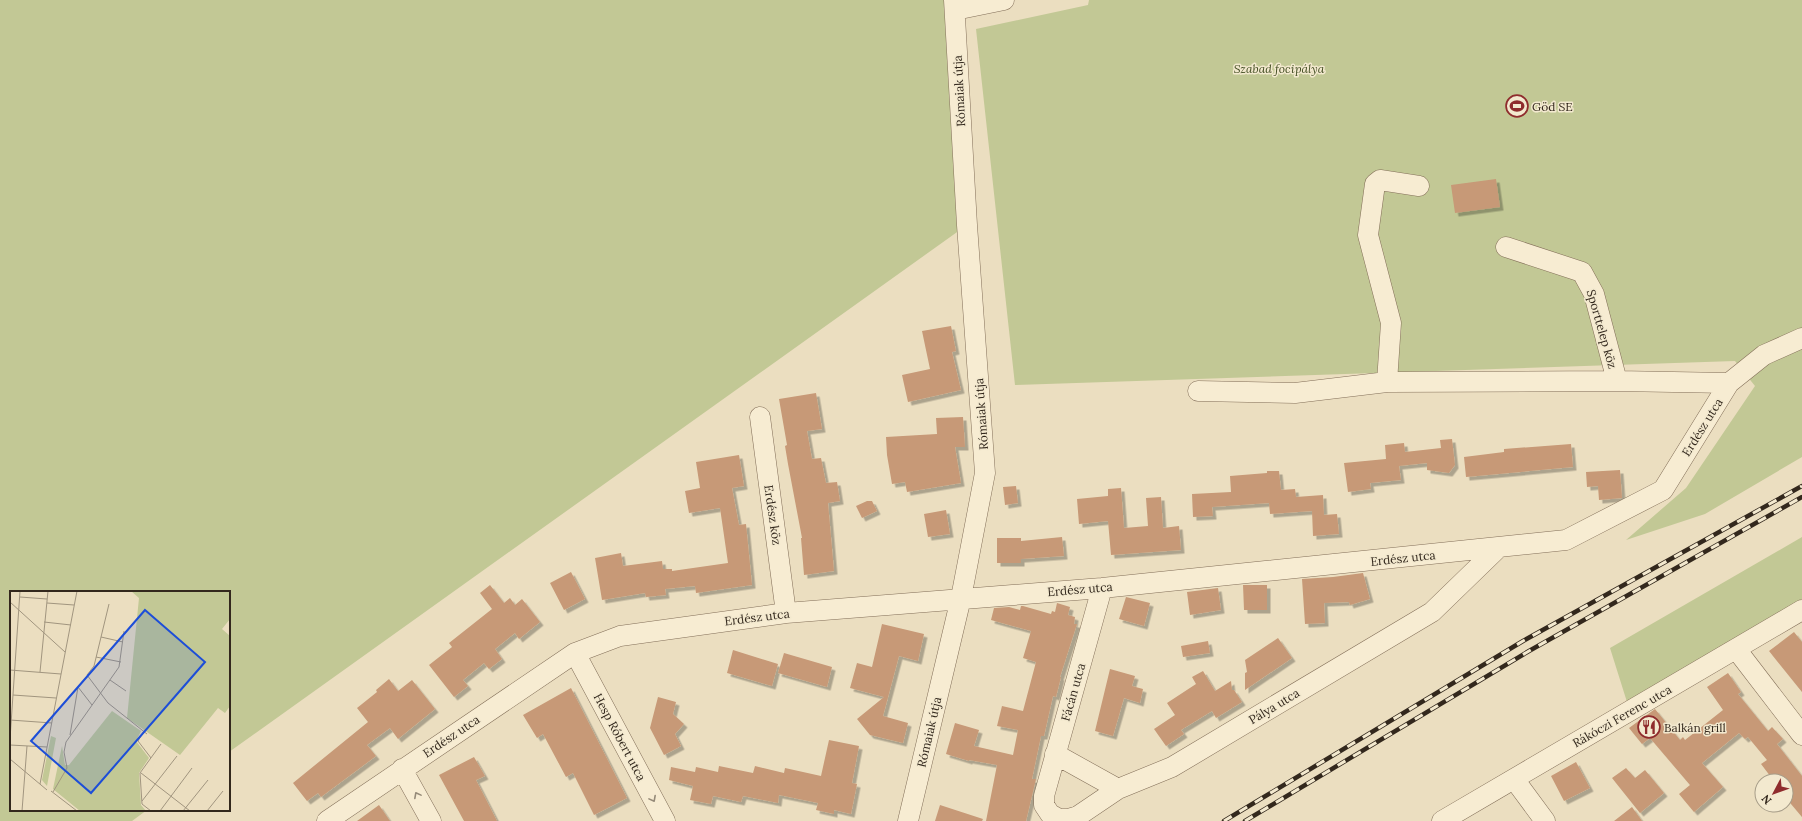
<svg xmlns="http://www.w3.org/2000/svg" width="1802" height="821" font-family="Lora,serif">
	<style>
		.green { fill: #c2c895 }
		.building { fill: #c79977; filter: url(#shadow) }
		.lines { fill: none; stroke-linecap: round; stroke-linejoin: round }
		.minor-casing { stroke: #836f59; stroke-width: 21 }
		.minor { stroke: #f7ecd2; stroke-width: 20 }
		.rail-casing { stroke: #33281d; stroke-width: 4.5 }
		.rail { stroke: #f3e9cf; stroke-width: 3; stroke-dasharray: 9; stroke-linecap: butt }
		.oneway { stroke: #958a78 }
		.labels { text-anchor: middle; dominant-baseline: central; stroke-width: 3; stroke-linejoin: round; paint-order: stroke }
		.park-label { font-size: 12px; font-style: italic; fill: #444f24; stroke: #f3e9cf }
		.street-label { font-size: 12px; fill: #33281d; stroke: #f3e9cf }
		.poi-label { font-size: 12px; fill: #33281d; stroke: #f3e9cf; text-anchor: start }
		.inset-road { fill: none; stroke: #a1957f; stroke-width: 1 }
		.view { fill: #1d4ed8; fill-opacity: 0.15; stroke: #1d4ed8; stroke-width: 2 }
		.inset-edge { fill: none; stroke: #33281d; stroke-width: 2 }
	</style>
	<defs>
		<filter id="shadow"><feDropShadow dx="3.5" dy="3.5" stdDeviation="0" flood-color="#0004"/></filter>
	</defs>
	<rect width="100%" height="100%" fill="#ebdec0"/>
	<path class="green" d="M0,0H954L967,225L229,752V592H11V810H147L132,821H0Z
		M1089,0H1802V457L1705,514L1626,540L1686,488L1755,386L1735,361L1015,385L976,29L1088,5Z
		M1802,537V599L1627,702L1610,648Z"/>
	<path class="building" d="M1496,179L1500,207L1455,213L1451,185Z
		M951,326L956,351L952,352L961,390L908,402L902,375L930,369L922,331Z
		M816,393L822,429L807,431L812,459L821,458L826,483L837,482L840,501L828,503L834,571L804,575L801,538H802L788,464L785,446L787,445L779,399Z
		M963,417L965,447H955L961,483L907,492L905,482L892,484L887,455L886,437L937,434L936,418Z
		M1452,439L1455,465L1449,473L1427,470V463L1399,466L1401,480L1370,483L1371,489L1348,492L1344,463L1386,459L1385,445L1404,443L1405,452L1441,448L1440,440Z
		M1571,444L1573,467L1466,477L1464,457L1504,452V449Z
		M739,455L744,486L732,488L739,525L746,524L752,585L696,593L695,586L665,589L666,595L646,597L645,593L602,600L595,558L621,553L623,566L662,561L663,569H672V571L728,563L720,508L689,513L685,491L700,488L696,462Z
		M1620,470L1622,498L1599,500L1598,486L1587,487L1586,472Z
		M1267,471H1279L1281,490L1295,489L1296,497L1323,495L1324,515L1337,514L1339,534L1313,536L1312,511L1270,514L1269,503L1212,507L1213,516L1193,517L1192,494L1231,492L1230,476L1267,473Z
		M1016,486L1018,503L1005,505L1003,487Z
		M1121,488L1124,528L1148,526L1146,498L1161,497L1163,528L1179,526L1181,550L1111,555L1108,521L1079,524L1077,499L1108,496V489Z
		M867,501H872L877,511L862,518L856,506Z
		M946,510L950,534L928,537L924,514Z
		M1062,537L1064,556L1021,559V563H997V538H1021V541Z
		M571,572L585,599L564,610L550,583Z
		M1363,573L1370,599L1350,605L1349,602L1324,603L1325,623L1305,624L1302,579L1333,577Z
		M490,585L504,603L510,598L515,605L522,599L540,622L519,639L515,633L495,649L502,659L489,669L484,663L463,680L468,686L454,697L429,665L452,647L449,643L492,609L480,593Z
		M1243,585H1267V610H1244Z
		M1218,588L1221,610L1190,615L1187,592Z
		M1126,597L1150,603L1144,626L1119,619Z
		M1057,603L1070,607L1068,615L1075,617L1074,624H1077L1060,677H1061L1056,697L1053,696L1044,736H1041L1032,779H1036L1026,821H986L997,765L969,760V761L946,754L955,723L979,730L974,746L1013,755L1018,730L997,726L1002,706L1023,711L1036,662L1023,658L1031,631L991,620L994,608L1009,607L1020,610L1021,606H1023L1051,614L1052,611L1055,612Z
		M882,624L924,634L918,661L899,656L883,716L908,723L903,743L870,735L857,719L884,697L850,688L857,663L872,667Z
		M1794,632L1802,642V692L1769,651Z
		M1278,638L1292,658L1245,690V673L1247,672L1245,660Z
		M1208,641L1210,653L1183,657L1181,646Z
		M733,650L778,664L772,686L727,673Z
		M784,653L832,667L827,687L778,673Z
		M1110,669L1135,676L1132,686L1143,689L1140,703L1124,698L1113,736L1095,731Z
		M1203,671L1215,691L1231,681L1232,690H1234L1242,702L1216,718L1212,711L1181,730L1184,734L1166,746L1154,729L1175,715L1167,703L1196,684L1192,677Z
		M1728,673L1741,692L1738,694L1768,731L1772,727L1783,739L1777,744L1802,776V817L1786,798V781H1774L1761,764L1767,760L1748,737L1745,739L1739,733L1702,763L1723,787L1694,812L1679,794L1690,785L1650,738L1642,744L1629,728L1655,709L1680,740L1683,737L1685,740L1723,710L1707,687Z
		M389,679L398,691L412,680L435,709L398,739L390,728L367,745L376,756L321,797L318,793L307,801L293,783L368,722L357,708L377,692L376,690Z
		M571,688L627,798L594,815L573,773L566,777L543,734L537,738L523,715Z
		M658,697L676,702L673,714L684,724L675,734L681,746L664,755L650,728Z
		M829,740L859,746L852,783L857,784L851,814L834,810V814L816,810L818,803L779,795L778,803L743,796L741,802L713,796L711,804L690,800L693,786L669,780L671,767L695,772L696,767L718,772L719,766L753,773L755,766L784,773L785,768L821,776Z
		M474,757L485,776L476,780L497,821H464L439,775Z
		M1576,762L1590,788L1564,801L1551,776Z
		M1626,768L1635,778L1645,770L1664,793L1640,813L1612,778Z
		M379,805L390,821H357Z
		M940,805L983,819L982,821H935Z
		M1632,807L1642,821H1614Z"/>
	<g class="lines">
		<g class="minor-casing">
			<path id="minor" d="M955,10L1004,0
				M1506,247L1582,272L1594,294L1617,381L1729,383
				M1387,382L1391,323L1368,235L1375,184L1380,180L1419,186
				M1198,391L1295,393L1387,382L1617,381
				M760,417L786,613
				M1102,588L1044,796V805L1050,814L1059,819H1068L1078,816L1118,789L1172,767L1432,612L1497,549
				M1736,649L1802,735
				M575,653L665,821
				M1055,754L1118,789
				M402,769L431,821
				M1514,779L1545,821
				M327,821L575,653L620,636L786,613L1102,588L1566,540L1663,490L1729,383L1764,355L1802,338
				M908,821L961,598L985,473L967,225L954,0
				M1442,821L1802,610"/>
		</g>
		<use href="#minor" class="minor"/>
		<g class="rail-casing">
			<path id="rail" d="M1224,821L1523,641L1802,486
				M1245,821L1529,651L1802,497"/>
		</g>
		<use href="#rail" class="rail"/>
	</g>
	<defs><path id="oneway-chevron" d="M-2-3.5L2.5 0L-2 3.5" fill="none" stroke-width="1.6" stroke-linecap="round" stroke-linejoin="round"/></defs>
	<g class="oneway">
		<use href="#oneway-chevron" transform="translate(417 795) rotate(-118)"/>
		<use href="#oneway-chevron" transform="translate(653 799) rotate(62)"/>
	</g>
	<defs>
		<g id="stadium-ring" transform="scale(1.15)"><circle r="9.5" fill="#f3e9cf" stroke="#8f2c2d" stroke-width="1.5"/><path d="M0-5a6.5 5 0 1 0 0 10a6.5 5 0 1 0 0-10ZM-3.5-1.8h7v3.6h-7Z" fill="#8f2c2d"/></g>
		<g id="restaurant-ring" transform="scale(1.15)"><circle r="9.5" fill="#f3e9cf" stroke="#8f2c2d" stroke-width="1.5"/><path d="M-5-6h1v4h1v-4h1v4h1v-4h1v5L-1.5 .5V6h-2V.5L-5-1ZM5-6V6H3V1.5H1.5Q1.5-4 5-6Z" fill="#8f2c2d"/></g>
	</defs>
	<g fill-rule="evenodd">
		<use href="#stadium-ring" x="1517" y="106"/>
		<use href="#restaurant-ring" x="1649" y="727"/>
	</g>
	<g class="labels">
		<g class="park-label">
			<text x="1279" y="68">Szabad focipálya</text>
		</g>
		<g class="street-label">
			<text transform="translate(959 91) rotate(-93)">Rómaiak útja</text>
			<text transform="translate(1602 329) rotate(74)">Sporttelep köz</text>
			<text transform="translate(981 414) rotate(-94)">Rómaiak útja</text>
			<text transform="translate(1702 427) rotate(-58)">Erdész utca</text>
			<text transform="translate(773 515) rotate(82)">Erdész köz</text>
			<text transform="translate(1403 558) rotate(-6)">Erdész utca</text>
			<text transform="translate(1080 589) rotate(-5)">Erdész utca</text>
			<text transform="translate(757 617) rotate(-7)">Erdész utca</text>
			<text transform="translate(1073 692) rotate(-74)">Fácán utca</text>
			<text transform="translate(1274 706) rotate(-31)">Pálya utca</text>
			<text transform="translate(1622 716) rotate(-30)">Rákóczi Ferenc utca</text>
			<text transform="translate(929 732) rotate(-77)">Rómaiak útja</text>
			<text transform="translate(451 736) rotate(-34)">Erdész utca</text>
			<text transform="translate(620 737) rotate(62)">Hesp Róbert utca</text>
		</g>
		<g class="poi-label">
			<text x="1532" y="106">Göd SE</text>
			<text x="1664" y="727">Balkán grill</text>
		</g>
	</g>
	<g transform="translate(10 591)">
		<rect width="220" height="220" fill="#ebdec0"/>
		<path d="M121,0H220V28L212,38L220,45V115L215,122L208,117L170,164L117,127L129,7ZM102,120L131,140L126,150L139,167L129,182L131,214L136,220H70L43,198L52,155L55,174H59ZM41,145L46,147L37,195L32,189Z" fill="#c2c895"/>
		<path class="inset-road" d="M10,6L37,8M0,11L55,61M37,12L64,14M99,13L84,75L77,84L98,112L137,143M34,31L61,34M91,46L113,51M86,66L111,71M0,79L51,83M30,81L38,0M100,89L116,100M3,104L46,107M0,129L42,132M134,140L128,150L141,167M60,144L68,96L82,114M0,148L10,0M0,154L37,156M0,168L37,199M131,182L180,220M30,193L67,0M41,200L67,220M43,201L57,177L54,161L56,151L109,76L114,40M132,210L167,165M12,220L17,155M141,220L132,213L130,182L151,153M150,220L182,177M173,220L198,189M197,220L213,200"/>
		<path class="view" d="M135,19L195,71L81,202L21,150Z"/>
		<rect width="220" height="220" class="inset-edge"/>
	</g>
	<g transform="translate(1774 793) rotate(229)"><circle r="19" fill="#f3e9cf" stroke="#a69c88"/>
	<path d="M0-3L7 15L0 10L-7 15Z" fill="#8f2c2d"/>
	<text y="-6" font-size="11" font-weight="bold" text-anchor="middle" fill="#33281d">N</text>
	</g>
</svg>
